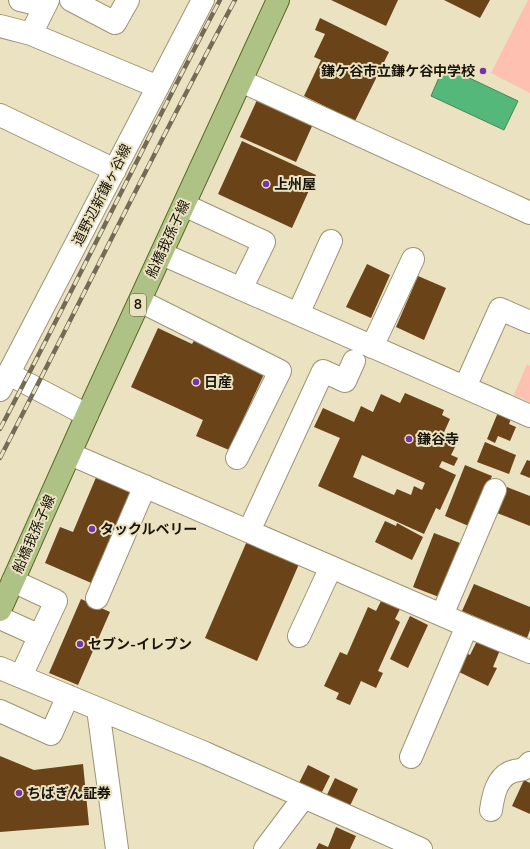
<svg xmlns="http://www.w3.org/2000/svg" width="530" height="849" font-family="'Nunito Sans','Noto Sans JP',sans-serif">
	<style>
		.green { fill: #fdc0b1 }
		.water { fill: #55b87b; stroke: #438759 }
		.building { fill: #6a4319; fill-rule: evenodd }
		.lines { fill: none; stroke-linecap: round; stroke-linejoin: round }
		.minor-casing { stroke: #9d9476; stroke-width: 24 }
		.major-casing { stroke: #586b25; stroke-width: 24 }
		.minor { stroke: #fff; stroke-width: 22 }
		.major { stroke: #afc285; stroke-width: 22 }
		.rail-casing { stroke: #726c57; stroke-width: 4.5 }
		.rail { stroke: #ebe2c1; stroke-width: 3; stroke-dasharray: 9; stroke-linecap: butt }
		.poi-dot { fill: #7535aa; stroke: #ebe2c1; stroke-width: 1.5 }
		.labels { text-anchor: middle; dominant-baseline: central; stroke-width: 4; stroke-linejoin: round; paint-order: stroke }
		.shield { fill: #ebe2c1; stroke: #585241; stroke-width: 1 }
		.shield-label { font-size: 13px; font-weight: bold; fill: #19150a }
		.poi-label { font-size: 14px; font-weight: bold; fill: #19150a; stroke: #ebe2c1; text-anchor: start }
		.street-label { font-size: 14px; fill: #19150a; stroke: #ebe2c1 }
	</style>
	<rect width="100%" height="100%" fill="#ebe2c1"/>
	<path class="green" d="M528,0H530V93L491,73Z
		M527,364L530,366V402L514,395Z"/>
	<path class="water" d="M444,66L518,101L504,130L431,96Z"/>
	<path class="building" d="M331,0H398L386,26Z
		M444,0H490L480,18Z
		M320,18L389,52L355,121L304,96L321,60L314,57L325,34L315,30Z
		M257,100L313,124L296,162L240,137Z
		M242,141L316,175L292,228L218,194Z
		M367,264L390,275L371,318L346,307Z
		M418,276L446,288L424,340L396,327Z
		M158,328L192,344L195,339L264,374L229,450L196,436L203,420L131,387Z
		M405,393L444,410L442,415L450,419L441,439L456,445L451,455L458,458L454,466L442,461L439,467L456,475L440,510L436,508L424,534L318,486L340,438L314,427L323,408L354,422L361,406L373,412L381,394L400,403ZM362,455L425,483L422,490L414,486L411,495L397,489L394,495L353,477Z
		M499,410L512,416L509,424L516,427L510,441L498,436L495,443L487,439Z
		M485,442L516,455L509,474L477,462Z
		M527,460L530,461V478L520,474Z
		M465,465L492,476L471,527L445,516Z
		M97,475L135,491L96,585L45,563L60,527L73,532Z
		M507,487L530,496V526L497,513Z
		M385,521L396,526L397,523L423,537L412,560L375,542Z
		M434,533L460,543L439,597L413,587Z
		M247,541L299,564L257,661L205,638Z
		M474,584L530,607V630L527,638L462,611Z
		M81,599L110,612L78,685L49,673Z
		M381,601L400,609L395,619L400,622L378,671L383,673L376,688L361,681L350,705L336,699L339,693L324,686L340,652L347,655L368,607L376,611Z
		M410,616L428,625L408,668L390,659Z
		M478,639L500,650L493,667L497,668L488,686L457,671L466,653L470,655Z
		M0,756L34,770L83,764L89,825L0,832Z
		M308,765L330,776L320,796L298,785Z
		M335,778L358,789L348,810L325,799Z
		M524,780L530,783V814L512,806Z
		M336,827L356,836L350,849H316L319,843L328,847Z"/>
	<g class="lines">
		<g class="minor-casing">
			<path id="minor" d="M20,0L45,6
				M71,0L115,23L128,0
				M0,26L31,34L158,87
				M31,34L48,0
				M241,81L530,213
				M0,115L115,170
				M184,205L264,242L241,289
				M162,254L530,416
				M140,301L280,371L237,458
				M298,314L331,241
				M372,347L413,259
				M9,374L87,415
				M465,387L500,309L530,322
				M0,390L203,0
				M70,454L331,567L467,626L530,652
				M249,531L323,371L345,381L354,361
				M13,581L56,601L21,676
				M97,598L145,486
				M442,615L495,490
				M0,618L40,636
				M299,636L331,567
				M0,668L205,753L421,849
				M98,709L117,849
				M0,711L51,734L68,696
				M411,757L467,626
				M491,810C493,797 496,778 511,772C522,768 521,773 530,763
				M265,849L304,797"/>
		</g>
		<g class="major-casing">
			<path id="major" d="M0,610L87,415L278,0"/>
		</g>
		<use href="#minor" class="minor"/>
		<use href="#major" class="major"/>
		<g class="rail-casing">
			<path id="rail" d="M0,429C75,287 145,142 220,0
				M0,458C79,305 154,151 235,0"/>
		</g>
		<use href="#rail" class="rail"/>
	</g>
	<g class="poi-dot">
		<circle cx="483" cy="71" r="4"/>
		<circle cx="266" cy="184" r="4"/>
		<circle cx="196" cy="382" r="4"/>
		<circle cx="409" cy="439" r="4"/>
		<circle cx="92" cy="529" r="4"/>
		<circle cx="80" cy="644" r="4"/>
		<circle cx="19" cy="793" r="4"/>
	</g>
	<g class="labels">
		<rect class="shield" x="130" y="294" width="16" height="22" rx="3"/>
		<g class="shield-label">
			<text x="138" y="305">8</text>
		</g>
		<g class="poi-label">
			<text x="475" y="71" text-anchor="end">鎌ケ谷市立鎌ケ谷中学校</text>
			<text x="274" y="184">上州屋</text>
			<text x="204" y="382">日産</text>
			<text x="417" y="439">鎌谷寺</text>
			<text x="100" y="529">タックルベリー</text>
			<text x="88" y="644">セブン-イレブン</text>
			<text x="27" y="793">ちばぎん証券</text>
		</g>
		<g class="street-label">
			<text transform="translate(102 195) rotate(-63)">道野辺新鎌ヶ谷線</text>
			<text transform="translate(168 239) rotate(-65)">船橋我孫子線</text>
			<text transform="translate(34 534) rotate(-66)">船橋我孫子線</text>
		</g>
	</g>
</svg>
